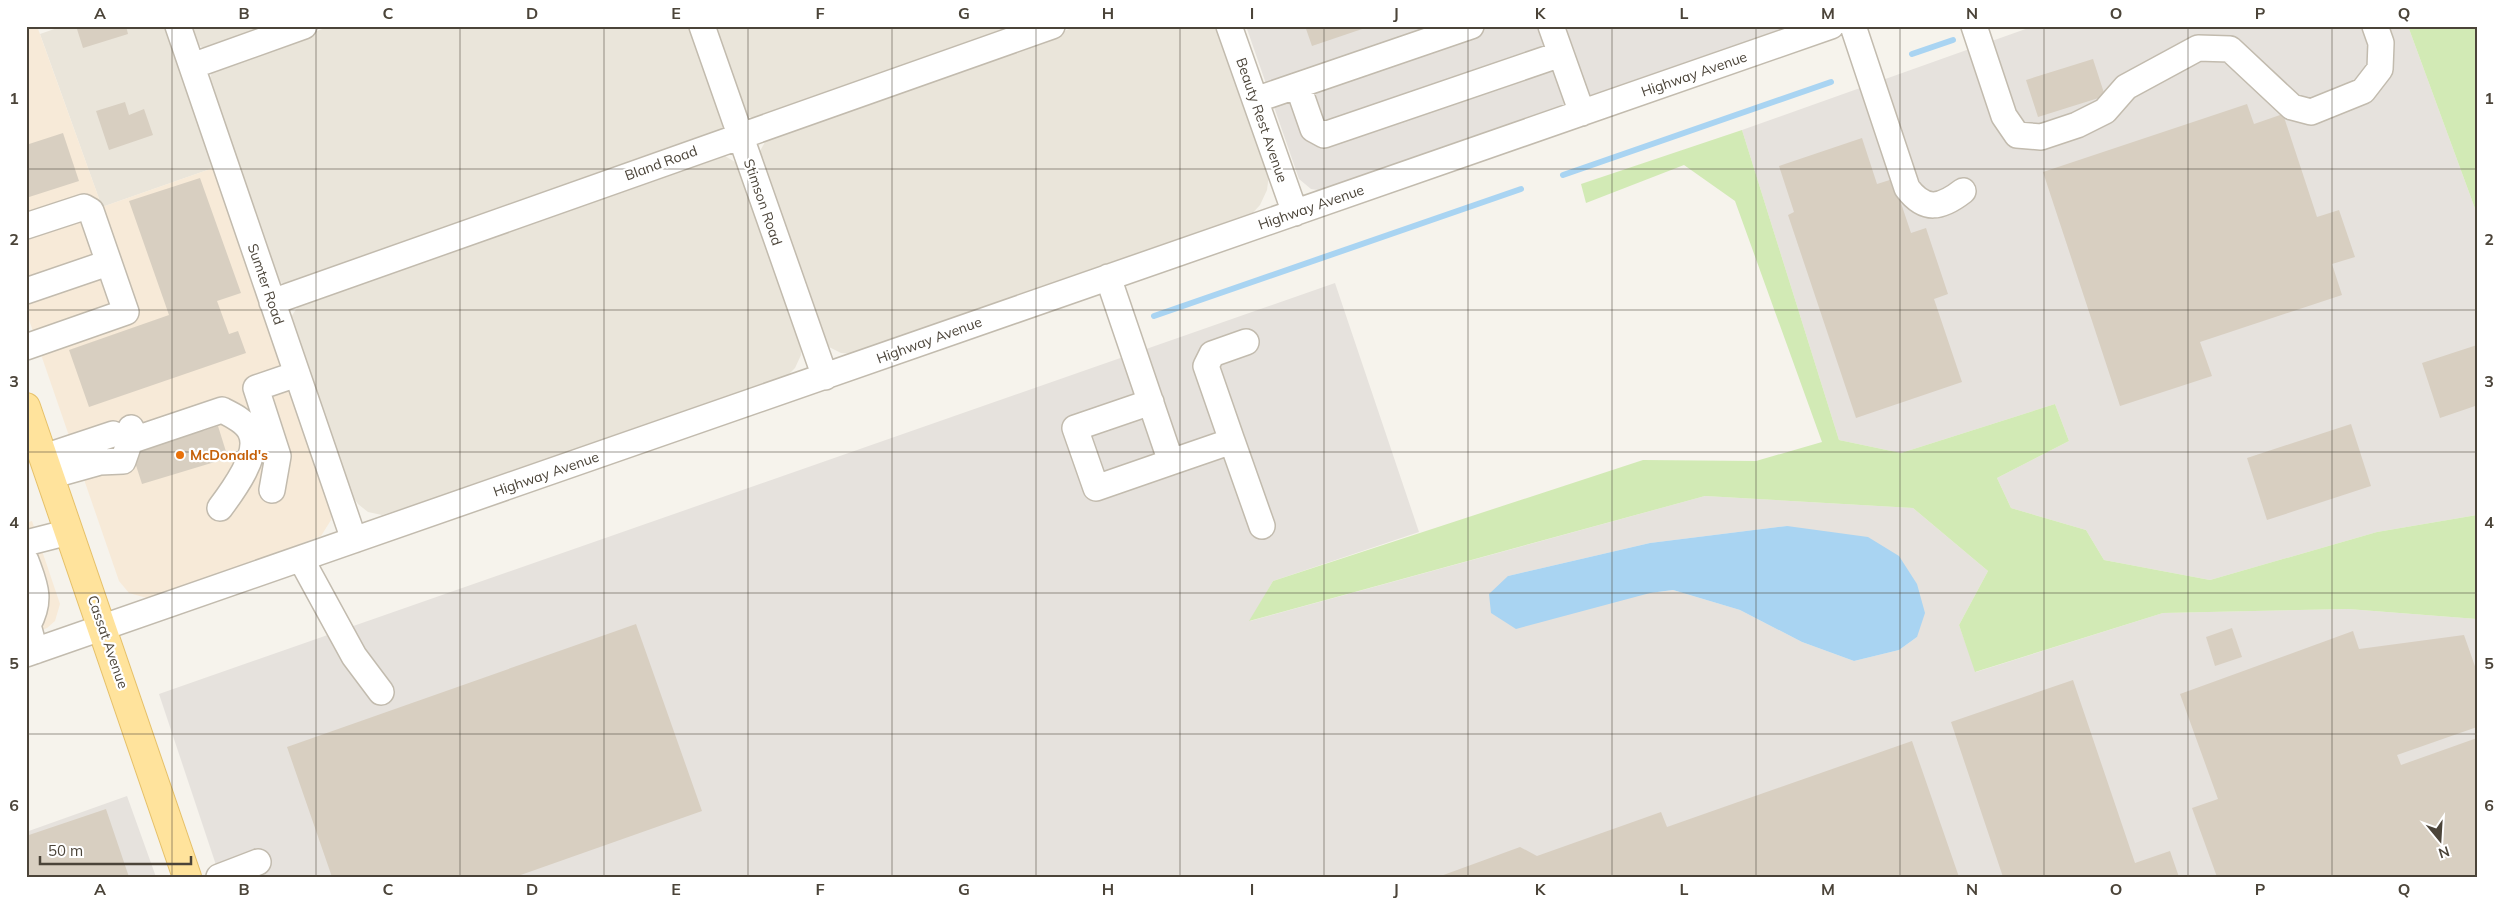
<svg xmlns="http://www.w3.org/2000/svg" width="2503" height="903" font-family="Mulish,sans-serif">
	<style>
		.residential { fill: #eae5da }
		.commercial { fill: #f7ead8 }
		.industrial { fill: #e6e2dd; fill-rule: evenodd }
		.green { fill: #d2eab5 }
		.water { fill: #a9d4f2 }
		.lines { fill: none; stroke-linecap: round; stroke-linejoin: round }
		.stream { stroke: #a9d4f2; stroke-width: 6 }
		.building { fill: #d8cfc1 }
		.minor-casing { stroke: #c2bbae; stroke-width: 28 }
		.major-casing { stroke: #e6c16a; stroke-width: 30 }
		.minor { stroke: #fff; stroke-width: 25 }
		.major { stroke: #ffe39c; stroke-width: 28 }
		.grid { fill: none; stroke: #4b4439; stroke-width: 1; stroke-opacity: 0.55 }
		.food-dot { fill: #e8710a; stroke: #fff; stroke-width: 2 }
		.labels { text-anchor: middle; dominant-baseline: central; stroke-width: 4.5; stroke-linejoin: round; paint-order: stroke }
		.street-label { font-size: 14px; fill: #4b4439; stroke: #fff }
		.food-label { font-size: 14px; font-weight: bold; fill: #c56008; stroke: #fff; text-anchor: start }
		.neatline { fill: none; stroke: #4b4439; stroke-width: 2 }
		.grid-label { font-size: 16px; text-anchor: middle; font-weight: bold; fill: #4b4439 }
	</style>
	<rect width="100%" height="100%" fill="#f6f3ec"/>
	<path class="residential" d="M63,26H168L216,167L102,207L40,34Z
		M186,26H278L206,49L198,45L190,37Z
		M331,26H694L725,124L721,131L290,285L279,282L273,274L208,84L212,72L219,66Z
		M712,26H1028L755,119L747,116L741,110Z
		M1078,26H1220L1269,174L1267,190L1260,205L1249,217L857,354L841,353L827,346L761,165L760,151L765,142L773,134Z
		M716,156H725L740,165L801,339V355L795,368L783,380L542,464L382,515L368,512L358,504L351,494L290,325L291,317L297,308L303,302Z"/>
	<path class="commercial" d="M26,26H37L102,207L216,167L332,508L331,520L321,536L163,596L147,598L129,593L119,581L26,311Z
		M32,521L60,604L55,621L47,628L26,637V523Z"/>
	<path class="industrial" d="M1246,26H1800L1325,191L1311,189L1299,179Z
		M2034,26H2408L2477,214V515L2377,532L2210,580L2104,560L2086,530L2011,508L1997,478L2069,441L2055,404L1901,453L1839,440L1742,130Z
		M1335,283L1419,532L1273,581L1250,621L1705,496L1913,508L1988,571L1959,625L1976,672L2163,613L2348,609L2477,619V877H220L159,694ZM1787,526L1917,637L1899,650L1854,661L1802,642L1740,610L1673,590L1650,593L1508,576L1650,543Z
		M127,796L156,877H26V832Z"/>
	<path class="green" d="M2408,26H2476L2477,214Z
		M1742,130L1839,440L1901,453L2055,404L2069,441L1997,478L2011,508L2086,530L2104,560L2210,580L2377,532L2477,515V619L2348,609L2163,613L1975,672L1959,625L1988,571L1913,508L1705,496L1249,621L1273,581L1643,460L1756,461L1822,442L1735,201L1684,165L1586,203L1581,184Z"/>
	<path class="water" d="M1787,526L1868,537L1899,556L1917,584L1925,613L1917,637L1899,650L1854,661L1802,642L1740,610L1673,590L1650,593L1516,629L1491,613L1489,594L1508,576L1650,543Z"/>
	<g class="lines">
		<path class="stream" d="M1912,54L1953,40
			M1563,175L1831,82
			M1154,316L1521,189"/>
	</g>
	<path class="building" d="M76,26H126L128,34L83,48Z
		M1305,26H1368V27L1312,46Z
		M2093,59L2105,96L2038,117L2026,80Z
		M125,102L129,115L144,109L153,135L109,150L96,111Z
		M2247,104L2254,124L2283,114L2317,217L2339,210L2355,257L2332,264L2342,295L2200,342L2212,376L2120,406L2043,172Z
		M63,133L79,181L26,198V145Z
		M1862,138L1877,184L1893,179L1911,233L1926,228L1948,294L1934,299L1962,382L1856,418L1788,215L1794,212L1779,166Z
		M200,178L241,293L217,301L229,334L238,331L246,353L89,407L69,350L169,315L129,201Z
		M2477,345V412L2475,406L2440,418L2422,363Z
		M2351,424L2371,486L2267,520L2247,458Z
		M218,426L228,458L142,484L132,453L202,428L203,431Z
		M636,624L702,811L515,877H332L287,747Z
		M2232,628L2242,657L2215,666L2206,637Z
		M2353,631L2359,649L2464,635L2477,672V727L2397,755L2401,765L2477,738V877H2217L2192,808L2218,799L2180,694Z
		M2073,680L2135,863L2170,851L2179,877H2003L1951,722Z
		M1912,741L1959,877H1438L1520,847L1537,856L1661,812L1667,827Z
		M106,809L129,877H26V836Z"/>
	<g class="lines">
		<g class="minor-casing">
			<path id="minor" d="M178,26L354,540
				M702,26L825,377
				M1229,26L1295,213
				M1551,26L1582,113
				M1853,26L1907,188C1925,212 1941,208 1963,191
				M1974,26L2004,116L2017,135L2041,137L2077,125L2105,111L2126,87L2198,48L2230,49L2292,107L2311,112L2363,91L2380,69L2381,43L2375,26
				M192,66L304,26
				M1298,86L1313,129L1324,135L1561,54
				M1255,100L1471,26
				M26,226L84,207L91,211L126,312L26,347
				M1108,277L1171,462L1096,488L1075,428L1151,402
				M26,291L108,263
				M272,302L1052,26
				M130,441L222,410C232,415 245,421 250,431C262,452 232,492 220,508
				M1232,441L1206,366L1212,354L1246,342
				M44,457L113,434
				M1171,462L1232,441L1262,526
				M50,476L100,462L123,461L130,441L131,428
				M272,490L278,456L256,388L297,374
				M26,543L69,532
				M301,559L354,656L381,692
				M26,561C35,586 42,599 28,625L35,651
				M26,654L1831,26
				M219,877L258,862"/>
		</g>
		<g class="major-casing">
			<path id="major" d="M26,407L187,877"/>
		</g>
		<use href="#minor" class="minor"/>
		<use href="#major" class="major"/>
	</g>
	<path class="grid" d="M172,26V877M316,26V877M460,26V877M604,26V877M748,26V877M892,26V877M1036,26V877M1180,26V877M1324,26V877M1468,26V877M1612,26V877M1756,26V877M1900,26V877M2044,26V877M2188,26V877M2332,26V877M26,169H2477M26,310H2477M26,452H2477M26,593H2477M26,734H2477"/>
	<circle class="food-dot" cx="180" cy="455" r="5"/>
	<g class="labels">
		<g class="street-label">
			<text transform="translate(1694 74) rotate(-19)">Highway Avenue</text>
			<text transform="translate(1262 120) rotate(71)">Beauty Rest Avenue</text>
			<text transform="translate(661 163) rotate(-20)">Bland Road</text>
			<text transform="translate(763 202) rotate(71)">Stimson Road</text>
			<text transform="translate(1311 207) rotate(-19)">Highway Avenue</text>
			<text transform="translate(266 284) rotate(71)">Sumter Road</text>
			<text transform="translate(929 340) rotate(-20)">Highway Avenue</text>
			<text transform="translate(546 474) rotate(-19)">Highway Avenue</text>
			<text transform="translate(108 642) rotate(71)">Cassat Avenue</text>
		</g>
		<g class="food-label">
			<text x="190" y="455">McDonald's</text>
		</g>
	</g>
	<rect width="2503" height="903" fill="none" stroke="#ffffff" stroke-width="55"/>
	<g transform="translate(2440 840) rotate(162)" stroke="#ffffff" stroke-width="4" paint-order="stroke">
	<path d="M0-4L9 19L0 12L-9 19Z" fill="#4b4439"/>
	<text y="-8" font-size="14" font-weight="bold" text-anchor="middle" fill="#4b4439">N</text>
	</g>
	<path d="M40 856v8h151v-8" fill="none" stroke="#4b4439" stroke-width="2.5"/>
	<text x="48" y="856" font-size="15" fill="#4b4439" stroke="#ffffff" stroke-width="4" paint-order="stroke">50 m</text>
	<rect x="28" y="28" width="2448" height="848" class="neatline"/>
	<g class="grid-label">
		<text x="100" y="19">A</text>
		<text x="244" y="19">B</text>
		<text x="388" y="19">C</text>
		<text x="532" y="19">D</text>
		<text x="676" y="19">E</text>
		<text x="820" y="19">F</text>
		<text x="964" y="19">G</text>
		<text x="1108" y="19">H</text>
		<text x="1252" y="19">I</text>
		<text x="1396" y="19">J</text>
		<text x="1540" y="19">K</text>
		<text x="1684" y="19">L</text>
		<text x="1828" y="19">M</text>
		<text x="1972" y="19">N</text>
		<text x="2116" y="19">O</text>
		<text x="2260" y="19">P</text>
		<text x="2404" y="19">Q</text>
		<text x="14" y="104">1</text>
		<text x="2489" y="104">1</text>
		<text x="14" y="245">2</text>
		<text x="2489" y="245">2</text>
		<text x="14" y="387">3</text>
		<text x="2489" y="387">3</text>
		<text x="14" y="528">4</text>
		<text x="2489" y="528">4</text>
		<text x="14" y="669">5</text>
		<text x="2489" y="669">5</text>
		<text x="14" y="811">6</text>
		<text x="2489" y="811">6</text>
		<text x="100" y="895">A</text>
		<text x="244" y="895">B</text>
		<text x="388" y="895">C</text>
		<text x="532" y="895">D</text>
		<text x="676" y="895">E</text>
		<text x="820" y="895">F</text>
		<text x="964" y="895">G</text>
		<text x="1108" y="895">H</text>
		<text x="1252" y="895">I</text>
		<text x="1396" y="895">J</text>
		<text x="1540" y="895">K</text>
		<text x="1684" y="895">L</text>
		<text x="1828" y="895">M</text>
		<text x="1972" y="895">N</text>
		<text x="2116" y="895">O</text>
		<text x="2260" y="895">P</text>
		<text x="2404" y="895">Q</text>
	</g>
</svg>
